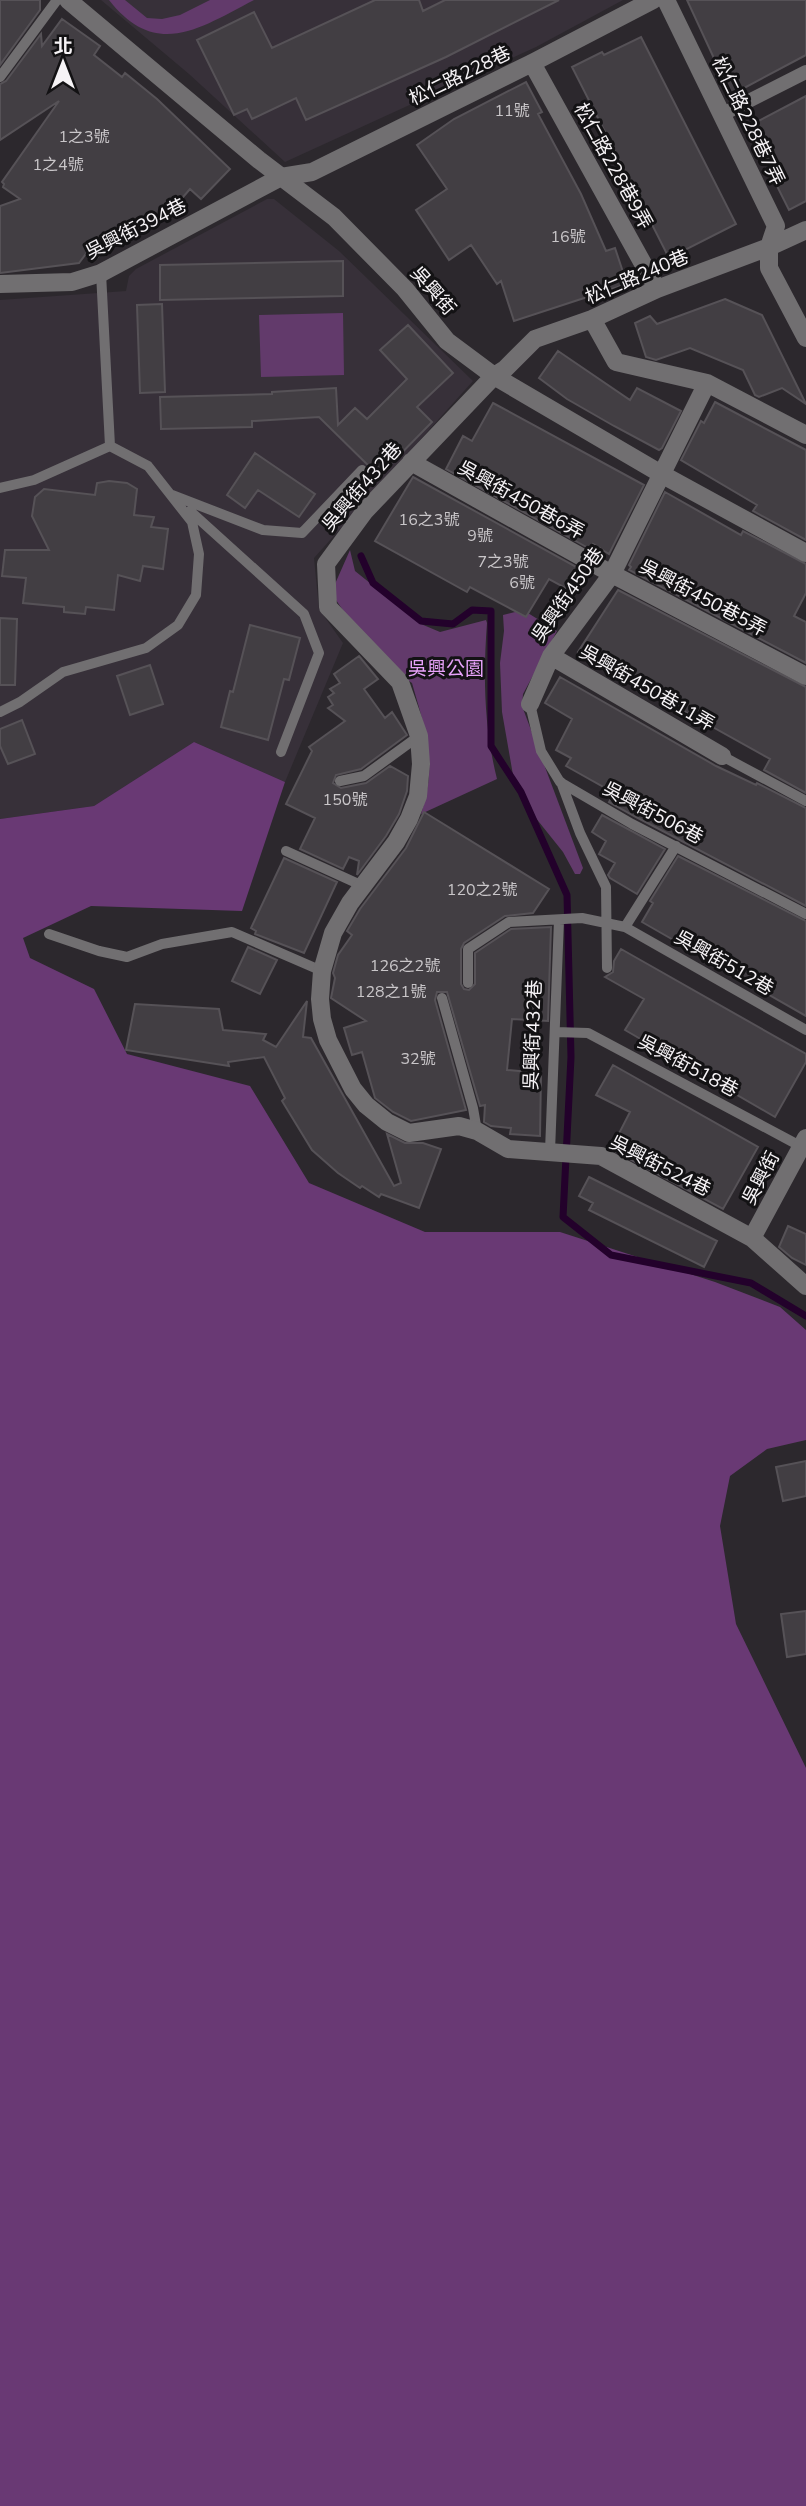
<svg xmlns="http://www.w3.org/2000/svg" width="806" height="2506" font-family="'Nunito Sans','Noto Sans TC',sans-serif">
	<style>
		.built { fill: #373039 }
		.green { fill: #623a6b }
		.forest { fill: #693974 }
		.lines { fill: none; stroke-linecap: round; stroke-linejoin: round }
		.stream { stroke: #23012b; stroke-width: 7 }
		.building { fill: #423e43; stroke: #565257; stroke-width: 2 }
		.service { stroke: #716f71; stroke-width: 10 }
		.pedestrian { stroke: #716f71; stroke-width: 14 }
		.minor { stroke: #716f71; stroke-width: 18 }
		.labels { text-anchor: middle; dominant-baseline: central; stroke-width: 6; stroke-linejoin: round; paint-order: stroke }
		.number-label { font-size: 16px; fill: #c9c6c9 }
		.street-label { font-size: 19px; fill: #f6f3f6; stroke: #131214 }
		.park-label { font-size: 19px; fill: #e7a2f9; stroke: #131214 }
	</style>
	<rect width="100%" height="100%" fill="#2c282d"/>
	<path class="built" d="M101,0H623L536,47L285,162L189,74Z
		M267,199H274L339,251L473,381L314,558L319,609L343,643L285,782L194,742L94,806L0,819V300L126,291L129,276L136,269Z"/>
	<path class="green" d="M109,0H125L147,18L162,19L180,15L210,0H254C200,28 156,60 109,0Z
		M343,313L344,375L261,377L259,315Z
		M350,550L355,571L421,624L440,632L486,620L487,623C483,677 484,727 497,779L421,814C438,762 426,733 412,683C376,660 355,627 331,593Z
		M523,610L557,631L523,694L522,706L583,868L580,874H575L563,852L527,807L513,775L502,712L500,663L504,631L503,615Z"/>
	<path class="forest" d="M194,742L285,782L242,911L91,906L23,938L30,958L94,989L127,1054L250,1086L309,1183L425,1232H560L715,1282L780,1307L806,1330V1440L767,1449L730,1476L720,1526L736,1624L806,1768V2506H0V819L94,806Z"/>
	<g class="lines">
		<path class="stream" d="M361,556L373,583L421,621L453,624L472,610L491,611V746L521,792L567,895L571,1057L563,1217L611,1255L751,1283L806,1316"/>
	</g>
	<path class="building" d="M0,0H40V10L0,65Z
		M375,0H419L423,11L445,0H559L446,57L306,120L296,98L252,119L247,109L234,115L197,40L254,12L272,48Z
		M687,0H806V55L731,95Z
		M62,19L100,46L94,55L122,77L125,73L157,99L230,169L201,199L190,189L164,219L159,215L144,231L137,227L122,243L115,236L97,258L88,251L79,263L0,273V206L20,199L3,187L4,184L2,182L59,101L0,140V84L6,81L41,34L42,46Z
		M641,37L736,224L669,258L572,67L602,52L604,55Z
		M526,82L542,112L538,114L581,194L606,251L615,248L627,284L514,321L501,281L497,284L471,245L449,260L416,210L447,189L417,145L454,119Z
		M806,96V201L789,210L770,172L773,171L749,126Z
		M343,261V296L160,300V265Z
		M725,299L762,315L806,404L782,388L759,397L755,395L743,370L690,348L656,360L646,357L635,323L650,316L657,324Z
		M162,304L165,392L140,393L137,305Z
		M408,325L453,373L417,407L432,422L379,476L319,417L252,421V427L161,429L160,397L272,394V392L336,388L338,425L355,408L367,419L407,379L380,350Z
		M558,351L630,400L637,388L681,411L662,448L659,450L614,426L567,399L539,378Z
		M715,402L806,450V540L753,511L757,505L681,460L701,421L704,423Z
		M493,403L644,485L609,554L593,544L590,549L446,469L463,436L472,441Z
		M255,453L315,494L299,517L258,490L245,508L227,495Z
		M413,477L580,569L569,590L549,579L526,617L470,587L467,592L375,541Z
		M109,481L127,483L137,489L134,515L154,517L151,527L168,529L163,569L143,566L140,581L118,575L114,610L86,607L85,614L64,612V607L23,603L26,578L2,576L5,550H49L32,516L35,497L44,489L95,495L97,483Z
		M665,492L741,535L743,531L806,564V593L794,616L806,622V663L629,570L631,567L629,565Z
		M618,590L806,687V793L764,770L770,759L578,652Z
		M0,618L17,619L15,685H0Z
		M250,625L300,638L289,680L284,679L268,740L221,727L230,691L233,692Z
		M359,656L378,679L364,689L385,718L392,712L407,735L361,769L336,775L333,783L341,788L366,783L390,766L408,776L407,791L399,814L386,836L357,875L359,861L349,857L343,869L300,849L315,818L286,804L312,751L309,747L345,721L328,708L333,705L328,697L334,693L330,689L340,683L334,674Z
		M150,665L163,704L130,715L117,676Z
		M560,677L716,766L756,785L757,783L806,808V906L636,817L609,802L614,793L566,766L571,758L556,750L572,719L545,703Z
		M22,720L35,754L8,764L0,746V729Z
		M424,812L549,889L533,913L505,916L464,943L461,949V984L464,989L469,990L475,984V953L511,929L551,927L548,1021L512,1019L507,1070L541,1073L540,1136L510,1134L511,1128L491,1126L484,1122L485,1105L480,1106L447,992H437L435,1000L466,1110L411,1121L393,1112L375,1098L362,1052L352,1055L344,1028L366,1021L331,998L335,978L333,973L338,955L352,935L347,931L360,909L406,848Z
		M602,815L665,849L637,894L610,878L608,875L615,863L599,854L606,841L592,832Z
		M678,856L806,921V1016L642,922L653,903L650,901Z
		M284,858L337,882L304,953L255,934L256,931L251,928Z
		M248,947L277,960L260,994L232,981Z
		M621,949L806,1054V1062L775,1117L625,1030L644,999L605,977L613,972L614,961Z
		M307,1001L303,1037L311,1038L394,1186L401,1183L387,1134L405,1143H423L441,1149L419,1208L381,1194L379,1197L362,1186L360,1188L338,1173L312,1150L282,1101L285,1098L264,1057L228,1062L229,1066L126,1050L135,1004L219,1009L223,1030L266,1034L263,1040L276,1047Z
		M613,1065L758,1147L723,1209L611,1149L630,1112L596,1095Z
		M589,1177L717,1241L704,1267L589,1210L593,1203L579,1196Z
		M788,1226L806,1234V1265L792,1258L779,1247Z
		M806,1461V1496L783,1501L776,1467Z
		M806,1611V1654L787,1657L781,1614Z"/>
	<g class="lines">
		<path class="service" d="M0,77L57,0
			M101,273L110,446
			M0,488L34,480L110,446L148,466L192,522L199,554L196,595L178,625L146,648L63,672L20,702L0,712
			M172,495L263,530L302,533L362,470
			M190,511L304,614L319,653L281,752
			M530,704L541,751L560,782L632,824L806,914
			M722,756L806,801
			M340,781L364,776L419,736
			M561,782L580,833L606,887L607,968
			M286,851L363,886
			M625,927L676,846
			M49,934L99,951L127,957L162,944L232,932L322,971
			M468,983V949L509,922L582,918L625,927L806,1030
			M442,998L473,1108L477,1131
			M555,1032L588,1033L802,1147
			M550,1151L559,920"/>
		<path class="pedestrian" d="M721,115L806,72"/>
		<path class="minor" d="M68,0L259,160L334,217L405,289L447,341L494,376L663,475L806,553
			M666,0L776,226L769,247V268L806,338
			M532,63L657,289
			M806,230L769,247L657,289L592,319L535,339L505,369L494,376L365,511L326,564L328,607L400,682L419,736L421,764L418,796L409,819L396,842L350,903L333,933L322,971L320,999L322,1019L328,1040L353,1089L366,1105L387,1122L409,1133L459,1126L477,1131L508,1149L601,1156L752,1238L806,1286
			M0,284L72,282L101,273L281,177L312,172L532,63L653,0
			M592,319L616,362L707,383L806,435
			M411,462L612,574L806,676
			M551,656L722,756
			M530,704L551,656L612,574L707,383
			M752,1238L806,1138"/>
	</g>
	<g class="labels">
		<g class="number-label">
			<text x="512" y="111">11號</text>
			<text x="84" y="137">1之3號</text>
			<text x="58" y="165">1之4號</text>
			<text x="568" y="237">16號</text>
			<text x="429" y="520">16之3號</text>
			<text x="480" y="536">9號</text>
			<text x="503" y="562">7之3號</text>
			<text x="522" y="583">6號</text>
			<text x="345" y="800">150號</text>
			<text x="482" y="890">120之2號</text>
			<text x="405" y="966">126之2號</text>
			<text x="391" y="992">128之1號</text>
			<text x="418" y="1059">32號</text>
		</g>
		<g class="street-label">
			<text transform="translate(460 76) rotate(-26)">松仁路228巷</text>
			<text transform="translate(748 121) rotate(64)">松仁路228巷7弄</text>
			<text transform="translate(613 166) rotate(61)">松仁路228巷9弄</text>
			<text transform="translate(136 229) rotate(-27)">吳興街394巷</text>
			<text transform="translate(637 277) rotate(-23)">松仁路240巷</text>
			<text transform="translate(433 291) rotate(49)">吳興街</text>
			<text transform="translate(362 487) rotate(-49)">吳興街432巷</text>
			<text transform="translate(521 500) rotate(29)">吳興街450巷6弄</text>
			<text transform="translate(568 595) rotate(-55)">吳興街450巷</text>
			<text transform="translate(703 598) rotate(28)">吳興街450巷5弄</text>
			<text transform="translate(647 688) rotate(30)">吳興街450巷11弄</text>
			<text transform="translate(653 813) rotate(28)">吳興街506巷</text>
			<text transform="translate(724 963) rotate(30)">吳興街512巷</text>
			<text transform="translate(533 1035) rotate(-88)">吳興街432巷</text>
			<text transform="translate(688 1066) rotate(28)">吳興街518巷</text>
			<text transform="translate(660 1166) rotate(27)">吳興街524巷</text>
			<text transform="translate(761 1178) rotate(-62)">吳興街</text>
		</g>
		<g class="park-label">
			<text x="446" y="669">吳興公園</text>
		</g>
	</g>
	<g transform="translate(63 63)" stroke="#131214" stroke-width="5" paint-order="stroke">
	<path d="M0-5L12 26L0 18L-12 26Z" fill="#f6f3f6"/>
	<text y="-10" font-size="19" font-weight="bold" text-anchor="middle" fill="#f6f3f6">北</text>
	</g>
</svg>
